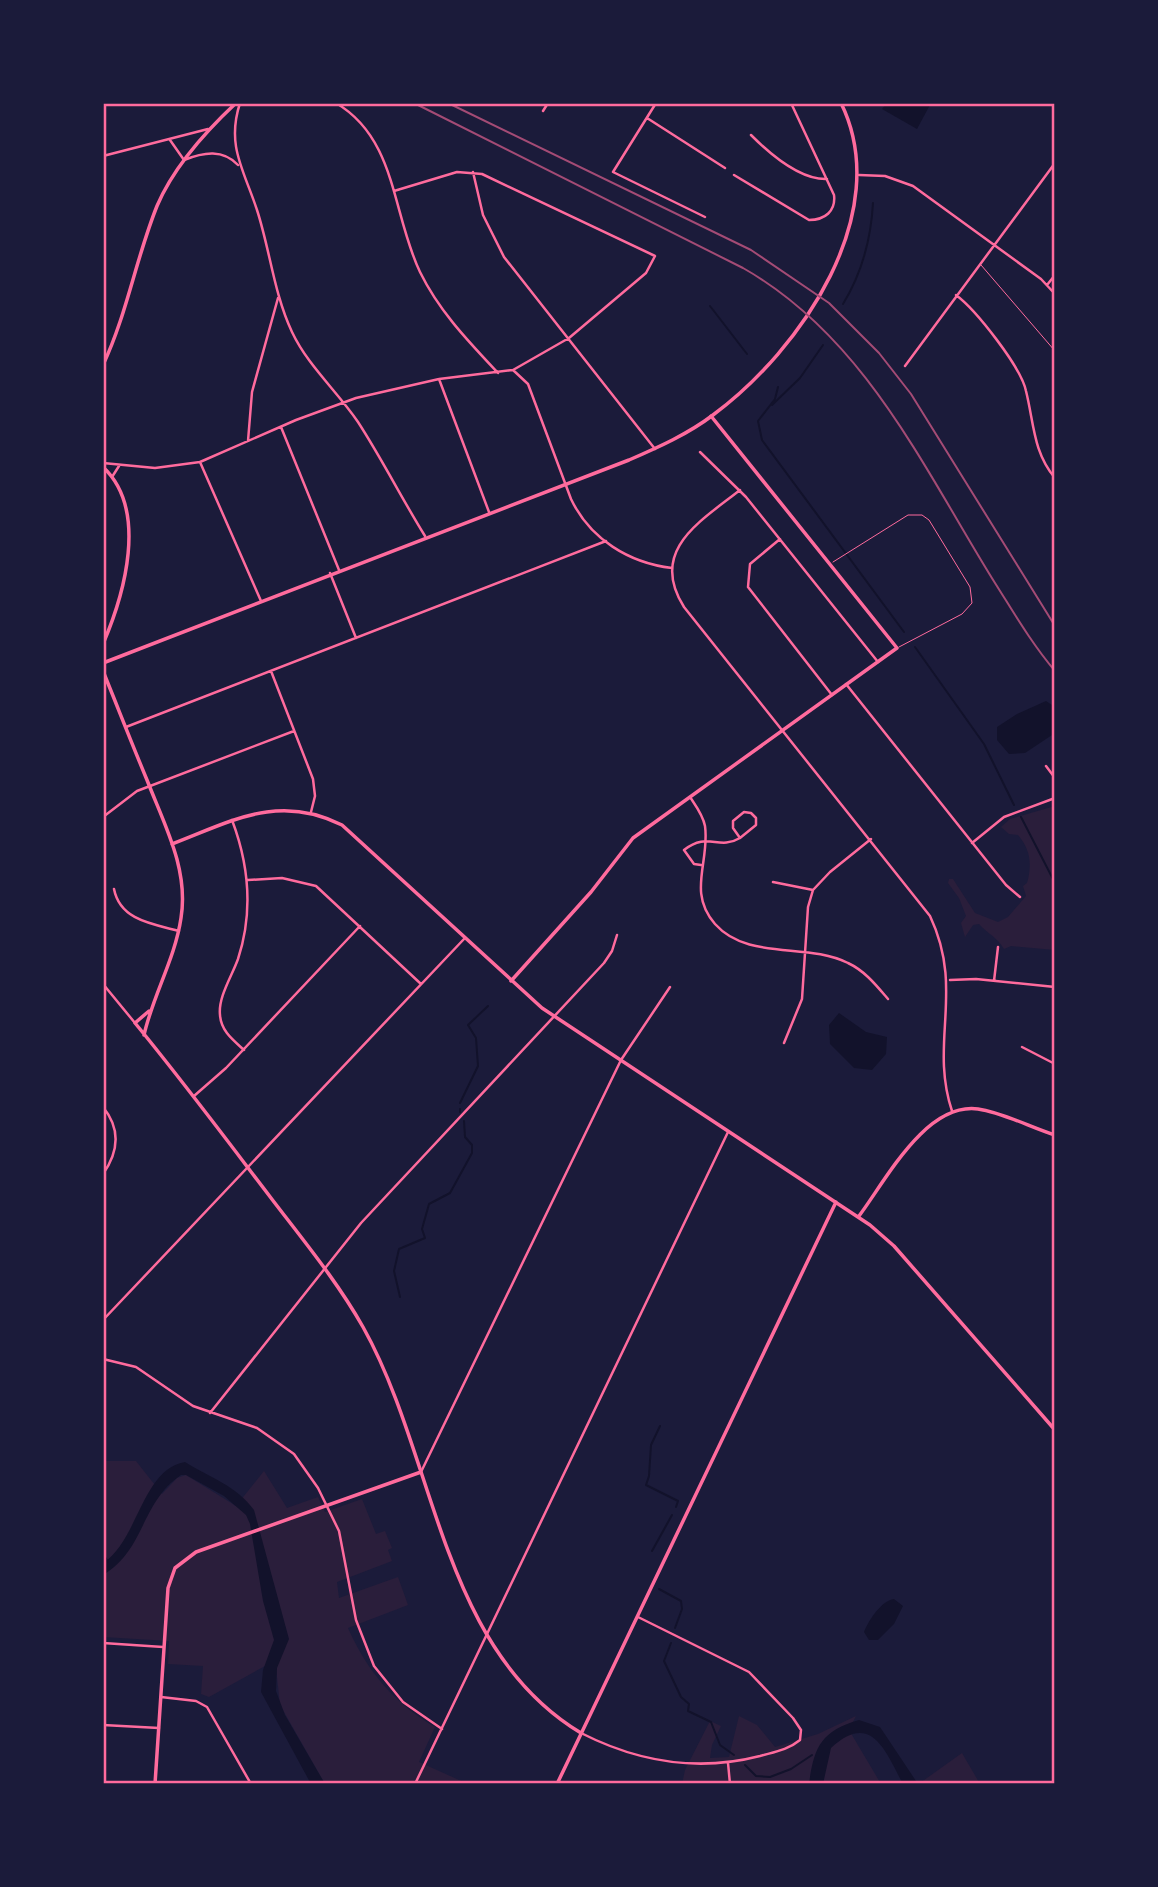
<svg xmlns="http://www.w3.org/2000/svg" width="1158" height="1887" font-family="'Noto Sans',sans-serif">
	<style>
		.green { fill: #2a1e3b }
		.water { fill: #12122b }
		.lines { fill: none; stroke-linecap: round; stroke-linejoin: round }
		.stream { stroke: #12122b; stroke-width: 2 }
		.service { stroke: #ff6b9d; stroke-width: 1 }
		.minor { stroke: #ff6b9d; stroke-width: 2.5 }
		.tertiary { stroke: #ff6b9d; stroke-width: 3.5 }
		.secondary { stroke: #ff6b9d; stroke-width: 3.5 }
		.rail { stroke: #a44b75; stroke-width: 2 }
		.neatline { fill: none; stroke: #ff6b9d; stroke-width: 2.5 }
	</style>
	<rect width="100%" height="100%" fill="#1b1b3a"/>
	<path class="green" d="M1055,806V950L1011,946L1004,949C997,937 988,934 979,924L973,925L965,937L961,923L966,916L959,898L948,883L949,879H953L975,913L998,922L1008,917L1026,896L1023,886L1027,883C1032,865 1031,850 1018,835L1009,834L1001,827L1010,819Z
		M103,1461H136L162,1494L177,1478L186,1475L236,1506L264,1471L287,1508L318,1497L325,1512L362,1499L376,1534L385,1531L392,1548L388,1550L392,1561L337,1582L339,1598L398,1577L408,1605L348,1628C367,1671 394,1703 435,1727L419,1762L468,1784H325L280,1705L276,1668L265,1666L209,1697L201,1694L203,1666L168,1664L169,1641L103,1637Z
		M739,1716L757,1725L775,1747L818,1734L856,1716L849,1730L881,1784H682L685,1770L710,1721L721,1726L712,1745L710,1758L729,1757Z
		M962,1753L980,1784H920V1783Z"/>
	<path class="water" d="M887,103H931L917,129L882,109Z
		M1046,701L1055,707V733L1025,753L1009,754L997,740V727L1017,714Z
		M839,1013L866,1032L887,1037L886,1054L872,1070L854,1068L830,1044L829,1025Z
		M185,1462C209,1477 237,1486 254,1510L289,1639L277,1668L276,1691L285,1715L325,1784H311L261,1692L263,1670L274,1640L263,1601L250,1524L246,1515L224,1496L186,1475H181C140,1503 146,1549 103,1575V1563C138,1541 142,1469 185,1462Z
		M894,1599L903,1606L894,1624L878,1640H869L864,1632C869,1620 881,1601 894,1599Z
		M859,1720L880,1727L918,1784H903C885,1750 871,1711 831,1748L823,1784H809C814,1747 821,1731 859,1720Z"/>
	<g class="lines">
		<path class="stream" d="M843,304C862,273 871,239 873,203
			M710,306L747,354
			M778,387L775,399L758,421L762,440L904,632
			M772,405L800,378L823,345
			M915,647L984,744L1014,805
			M1021,817L1055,883
			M460,1103L478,1066L476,1038L468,1025L488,1006
			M460,1109V1112
			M400,1297L394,1271L399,1249L425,1238L422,1229L429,1204L450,1193L472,1153V1145L465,1137L464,1121
			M660,1426L651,1445L649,1476L646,1485L678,1501L676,1507
			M652,1551L672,1515
			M103,1554L108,1562
			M659,1589L681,1601L682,1609L675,1628
			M671,1643L664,1661L681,1697L689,1704L688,1711L711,1722L720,1745L734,1755
			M745,1765L756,1776L770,1777L791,1769L812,1755"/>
		<path class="service" d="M981,265L1055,351
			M833,562L908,515H922L929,520L970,587L972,603L962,614L899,647"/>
		<path class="minor" d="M240,103C226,146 244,170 257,210C270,250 274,294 292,332C308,366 337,391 358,422C382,459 402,499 425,536
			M336,103C397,139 392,214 420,272C439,311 468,341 498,373
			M656,103L613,172L705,217
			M543,111L548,103
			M647,118L725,168
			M751,135C770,154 800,180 827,179
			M170,140L184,160C204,152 223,149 238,165
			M103,156L208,129
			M473,172L483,215L504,257L655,449
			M734,175L809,220C825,220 836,211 834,195L791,103
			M859,175L885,176L913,186L1041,279L1055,294
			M1047,285L1055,275
			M956,295C976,310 1021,367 1026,391C1034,423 1033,452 1055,478
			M905,366L1055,163
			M513,370L528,384L571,499C590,539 629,563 672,568
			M439,379L489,512
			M281,427L339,570
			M248,441L252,392L278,298
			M700,452L746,497L878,662
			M200,462L261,601
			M103,463L155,468L200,462L296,420L356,398L439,379L513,370L569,338L646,273L655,256L482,174L457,172L394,191
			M112,477L119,466
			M740,490C701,521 648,550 684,607L930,916C965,990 929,1042 952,1111
			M780,539L750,564L748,587L832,695
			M330,573L356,638
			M271,671L313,779L315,796L311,812
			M846,684L1006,885L1020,897
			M126,727L606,541
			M1046,766L1055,778
			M690,797C696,806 703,815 705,826C710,862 687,892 715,924C748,961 807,942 848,963C865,971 876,985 888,999
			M103,817L137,791L294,731
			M232,820C249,865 253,913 238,959C232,976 218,997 220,1015C221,1031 233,1040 244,1050
			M972,843L1004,817L1055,798
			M701,865L694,864L684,850C708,831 718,851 740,838L733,828V821L744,812L751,813L756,818V825L740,838
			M248,880L282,878L316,886L421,984
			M773,882L813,890
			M114,889C120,920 152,924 179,931
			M950,980L976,979L1055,987
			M994,981L998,947
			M103,984L135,1023
			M784,1043L802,999L808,907L813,890L830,872L871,839
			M1022,1047L1055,1064
			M194,1096L226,1068L360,926
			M103,1107C121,1129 119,1151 103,1174
			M103,1320L464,939
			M103,1359L136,1367L193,1406L257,1428L294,1454L318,1488L339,1531L356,1620L374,1666L403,1702L442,1729
			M210,1413L361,1223L604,963L612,951L617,935
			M421,1472L621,1060L670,987
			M103,1643L163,1647
			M161,1697L196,1701L207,1707L251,1784
			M103,1725L159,1728
			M581,1733C638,1762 698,1772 760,1756C774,1752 788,1750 800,1740L801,1730L793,1718L749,1672L638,1617
			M728,1763L730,1784
			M415,1784L728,1132"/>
		<path class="tertiary" d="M103,365C127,314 136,258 157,206C174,166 205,132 236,103
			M103,467C149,510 124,595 103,644
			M103,671C118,708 132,744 147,780C164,824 189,869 181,918C175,959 153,995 144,1035
			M172,844C232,821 279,793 342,825L542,1008L870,1225L894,1246L1055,1430
			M511,981L591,892L633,838L897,648L711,416
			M149,1011L135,1023C182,1080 226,1139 271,1198C303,1240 337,1281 363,1327C437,1459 440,1648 581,1733
			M859,1216C886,1180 926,1102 978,1109C1004,1113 1030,1127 1055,1135
			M155,1784L168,1588L175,1568L196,1552L421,1472
			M557,1784L836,1202"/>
		<path class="secondary" d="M103,663L629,460C659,447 688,434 713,415C801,350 895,213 841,103"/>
		<path class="rail" d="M414,103L743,268C865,337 924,469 995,583C1014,613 1032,644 1055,671
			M448,103L751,250L829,303L879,353L911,394L1055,626"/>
	</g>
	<rect width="1158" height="1887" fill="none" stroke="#1b1b3a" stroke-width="210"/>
	<rect x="105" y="105" width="948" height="1677" class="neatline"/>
</svg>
